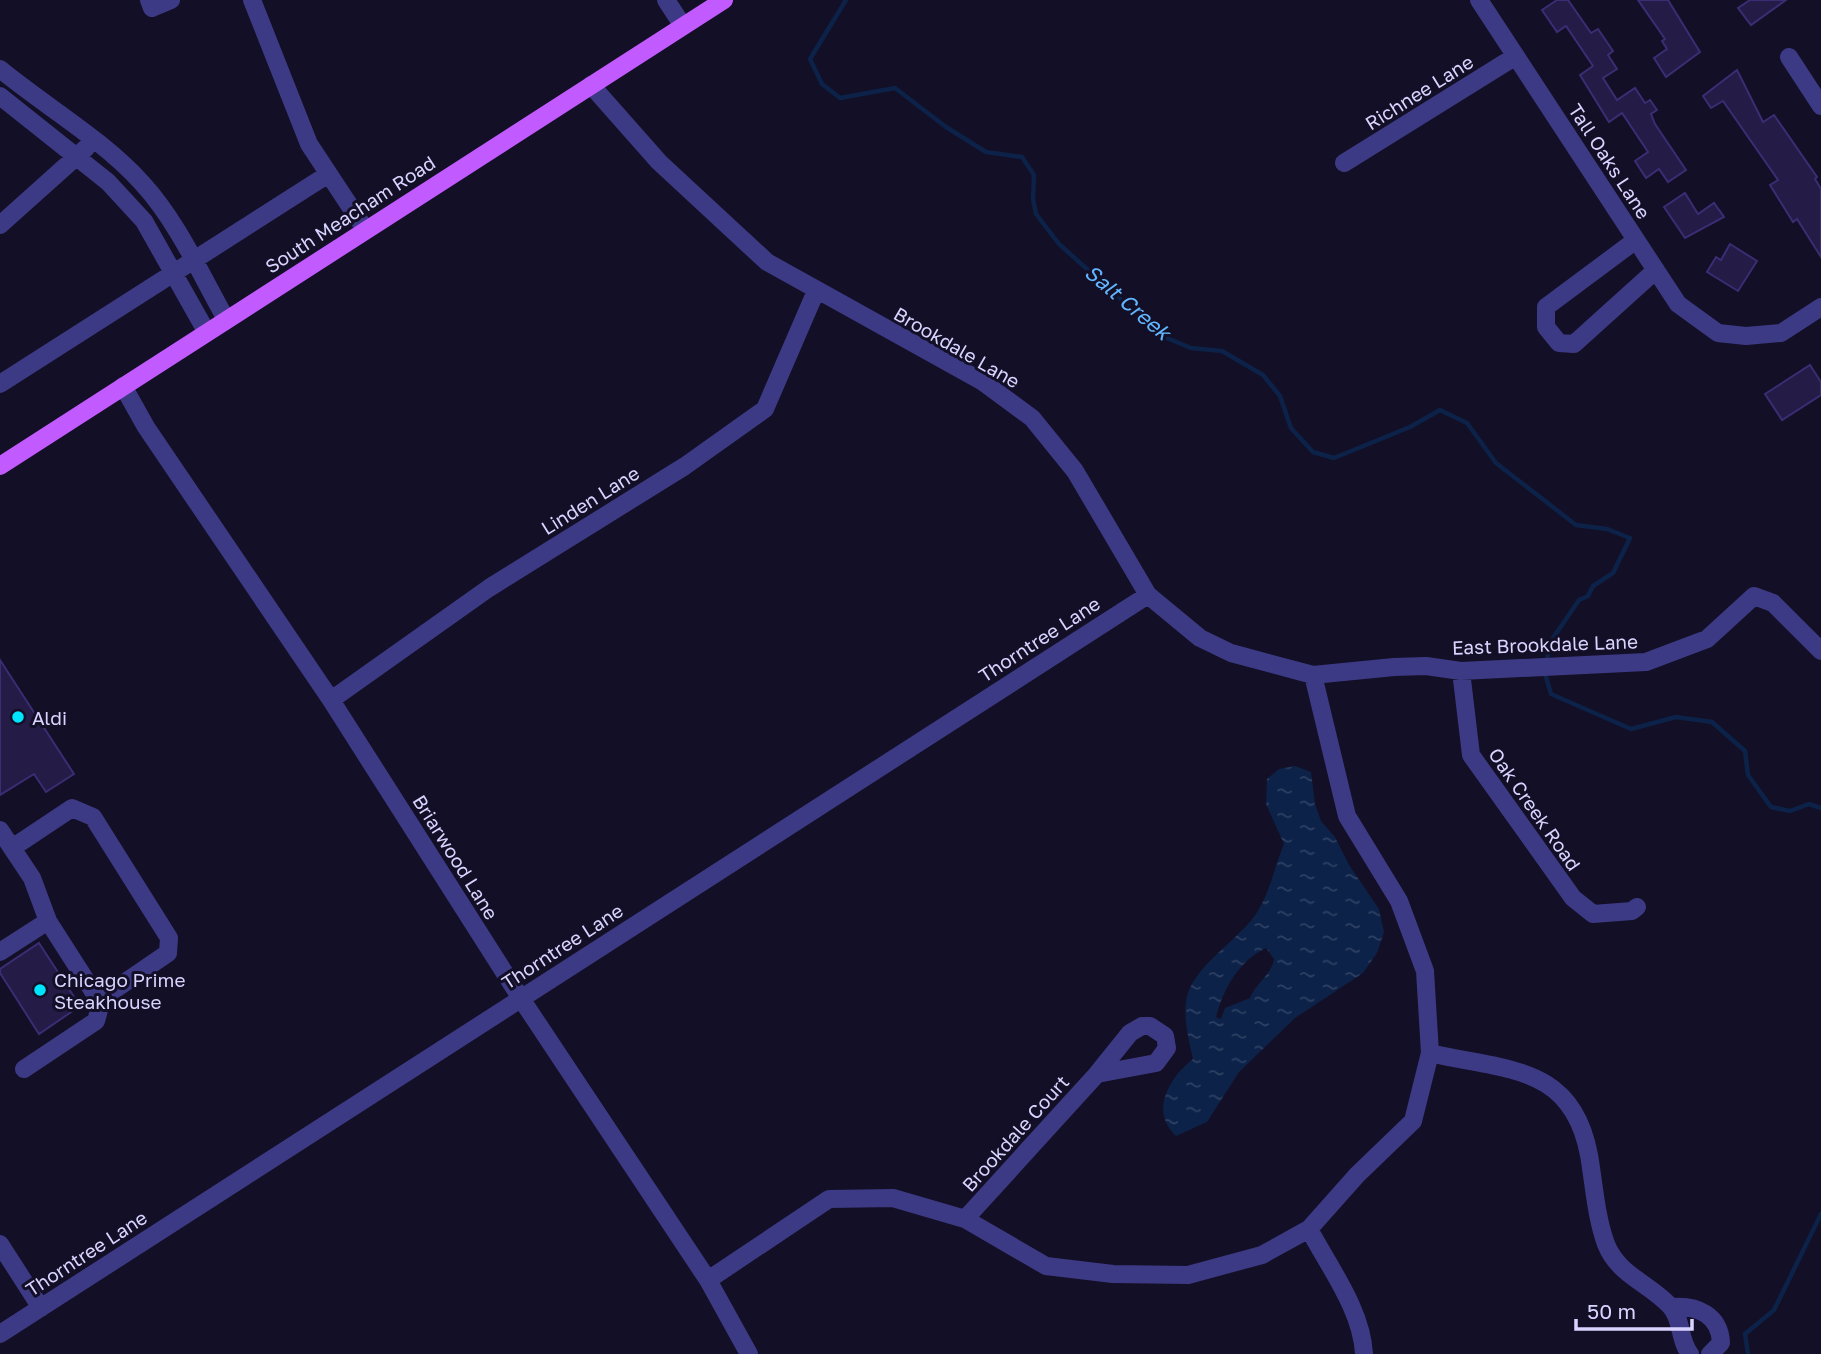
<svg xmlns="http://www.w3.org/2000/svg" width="1821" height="1354" font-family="'Golos Text',sans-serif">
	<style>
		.water { fill: url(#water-ripples); fill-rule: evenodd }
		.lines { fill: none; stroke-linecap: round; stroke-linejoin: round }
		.stream { stroke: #0c2248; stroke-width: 4.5 }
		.building { fill: #241b47; stroke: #3b2d73; stroke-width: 2 }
		.minor { stroke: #3d3a85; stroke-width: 18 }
		.major { stroke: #c25bff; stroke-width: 18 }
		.poi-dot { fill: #00e5ff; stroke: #130f26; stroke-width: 2.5 }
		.labels { text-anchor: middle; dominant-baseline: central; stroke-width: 6; stroke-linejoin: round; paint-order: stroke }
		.street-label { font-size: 19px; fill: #d9d4ff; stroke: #130f26 }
		.poi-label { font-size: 19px; fill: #d9d4ff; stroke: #130f26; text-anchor: start }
		.water-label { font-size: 21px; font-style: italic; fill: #62b6ff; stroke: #130f26 }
	</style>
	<defs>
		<pattern id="water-ripples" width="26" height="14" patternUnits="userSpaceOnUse" patternTransform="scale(1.75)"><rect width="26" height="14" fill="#0c2248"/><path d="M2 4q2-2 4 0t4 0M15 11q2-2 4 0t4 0" fill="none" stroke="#2f4163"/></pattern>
	</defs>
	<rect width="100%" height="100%" fill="#130f26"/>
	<path class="water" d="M1295,766L1311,772L1315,804L1321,821L1335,837L1349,865L1379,909L1384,932L1377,953L1363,973L1295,1018L1239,1072L1207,1122L1176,1136C1149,1111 1170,1077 1193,1059C1178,995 1183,985 1230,942C1240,932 1252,922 1259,909C1271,889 1275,865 1284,844L1266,804L1267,779L1279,769ZM1266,948L1274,959C1272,974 1256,983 1250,998L1225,1008L1221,1019L1216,1017C1224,987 1239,961 1266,948Z"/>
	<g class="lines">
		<path class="stream" d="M846,0L810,59L822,84L840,98L895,88L946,127L986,152L1022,157L1034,175L1033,199L1036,214L1059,244L1162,336L1191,348L1222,351L1263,375L1280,396L1291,428L1313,452L1334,458L1410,427L1440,410L1467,423L1496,463L1576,525L1607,529L1630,538L1613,573L1593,586L1588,596L1579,600L1553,638L1546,661
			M1544,670L1551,694L1631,729L1676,717L1712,722L1745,751L1748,775L1771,807L1790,811L1809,804L1821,808
			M1748,1354L1745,1334L1774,1310L1821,1214"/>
	</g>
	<path class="building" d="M1557,0H1568L1591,33L1598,29L1613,51L1608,55L1617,69L1603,78L1617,100L1635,88L1645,103L1650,100L1657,110L1651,114L1655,124L1686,170L1668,182L1659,169L1646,178L1635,161L1648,152L1622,113L1609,122L1580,75L1593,66L1566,26L1557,32L1542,10Z
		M1638,0H1668L1700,52L1666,77L1654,58L1667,49L1662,41L1665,39Z
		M1750,0H1786L1751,25L1738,8Z
		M1737,70L1763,122L1774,115L1817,177L1815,179L1821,189V257L1797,219L1793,222L1770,185L1778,180L1723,101L1711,108L1703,96Z
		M1685,193L1698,214L1714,203L1724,217L1685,238L1664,207Z
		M1730,244L1757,261L1738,291L1707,272L1716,257L1721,260Z
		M1810,365L1821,382V395L1782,420L1765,394Z
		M0,660L74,774L46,792L34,774L0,795Z
		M39,943L80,1006L39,1034L0,973V969Z"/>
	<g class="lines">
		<path class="minor" d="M149,0L152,8L171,0
			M252,0L309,144L365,229
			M666,0L683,26
			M1479,0L1678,304L1718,333L1746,336L1781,333L1821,307
			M1789,57L1821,106
			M0,69C46,107 101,138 142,183C177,221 200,273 226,319
			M591,85L659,162L767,262L983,382L1032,418L1075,471L1148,595L1200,638L1231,653L1313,675L1394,667L1426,666L1461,671L1646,662L1707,639L1754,596L1773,603L1821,651
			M0,96L108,182L144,221L206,331
			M1344,163L1516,56
			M0,225L86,148
			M1636,240L1546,307V327L1559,343L1574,344L1656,270
			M0,384L327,175
			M123,386L146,427L331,700L520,997L708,1280L749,1354
			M1461,671L1471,755L1573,898L1593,914L1632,911L1637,907
			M331,700L489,588L685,466L765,409L816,291
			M0,830L32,878L48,921L96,996L111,992L168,953L169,938L93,817L72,808L12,848
			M0,952L48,921
			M1430,1053C1506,1071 1572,1064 1589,1155C1594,1184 1596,1217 1606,1244C1618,1275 1649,1283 1670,1306C1682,1317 1679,1341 1690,1354
			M24,1069L96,1021L99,1010L96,996
			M965,1219L1097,1074L1130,1033L1142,1026H1150L1165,1036L1167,1048L1156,1063L1097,1074
			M1309,1229L1357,1175L1413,1121L1430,1053L1425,971L1399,901L1347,816L1313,675
			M0,1244L41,1308
			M708,1280L829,1199L893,1198L965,1219L1046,1266L1113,1274L1188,1275L1262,1255L1309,1229C1329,1267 1362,1310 1364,1354
			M1672,1307C1697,1305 1720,1315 1721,1343L1710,1354
			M0,1334L1148,595"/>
		<path class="major" d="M0,466L724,0"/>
	</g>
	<g class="poi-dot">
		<circle cx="18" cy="717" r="7"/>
		<circle cx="40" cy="990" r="7"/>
	</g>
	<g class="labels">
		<g class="street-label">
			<text transform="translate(1419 92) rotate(-32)">Richnee Lane</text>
			<text transform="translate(1610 161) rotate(57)">Tall Oaks Lane</text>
			<text transform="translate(350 214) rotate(-33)">South Meacham Road</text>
			<text transform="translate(957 347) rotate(30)">Brookdale Lane</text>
			<text transform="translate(590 500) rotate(-32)">Linden Lane</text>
			<text transform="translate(1039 639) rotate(-33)">Thorntree Lane</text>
			<text transform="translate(1545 644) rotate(-2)">East Brookdale Lane</text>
			<text transform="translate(1535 809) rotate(55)">Oak Creek Road</text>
			<text transform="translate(456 857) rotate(58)">Briarwood Lane</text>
			<text transform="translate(562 946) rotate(-33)">Thorntree Lane</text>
			<text transform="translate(1015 1133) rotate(-48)">Brookdale Court</text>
			<text transform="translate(86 1253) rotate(-33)">Thorntree Lane</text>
		</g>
		<g class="poi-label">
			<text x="32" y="717">Aldi</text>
			<text x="54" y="979">Chicago Prime<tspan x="54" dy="22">Steakhouse</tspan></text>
		</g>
		<g class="water-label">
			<text transform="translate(1128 302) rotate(40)">Salt Creek</text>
		</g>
	</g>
	<path d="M1576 1319v10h116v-10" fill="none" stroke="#d9d4ff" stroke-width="3.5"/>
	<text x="1587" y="1319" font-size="21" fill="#d9d4ff" stroke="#130f26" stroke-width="5" paint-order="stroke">50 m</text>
</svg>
